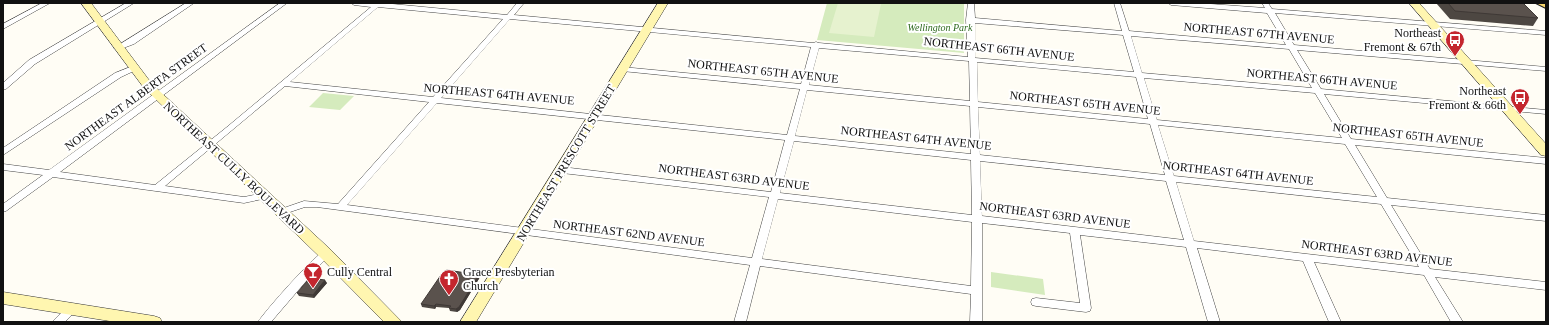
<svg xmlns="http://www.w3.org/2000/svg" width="1549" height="325" font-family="'Times New Roman',serif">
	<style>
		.green { fill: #d5ebbd }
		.pitch { fill: #e6f2cf }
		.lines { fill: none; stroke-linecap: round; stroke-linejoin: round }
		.street-casing { stroke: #444; stroke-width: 1 }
		.secondary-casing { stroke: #333; stroke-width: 1 }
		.primary-casing { stroke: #222; stroke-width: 2 }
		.street { fill: #fff; fill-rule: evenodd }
		.secondary { fill: #fff6b0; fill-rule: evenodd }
		.primary { fill: #f9d66b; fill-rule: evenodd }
		.wall { fill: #4d4742 }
		.shaded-wall { fill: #3f3936 }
		.building { fill: #5a524d; stroke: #3f3936 }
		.labels { text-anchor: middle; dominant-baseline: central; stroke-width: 4; stroke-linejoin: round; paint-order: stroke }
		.far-park-label { font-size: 10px; font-style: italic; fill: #2f6b1f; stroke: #fff }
		.street-label { font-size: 12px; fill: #111; stroke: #fff }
		.poi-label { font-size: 12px; fill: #111; stroke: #fff; text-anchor: end }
	</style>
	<rect width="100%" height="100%" fill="#fffdf5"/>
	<path class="green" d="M827,3H964V53L817,40Z
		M323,93L354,96L340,110L309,107Z
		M991,272L1043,279L1045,295L991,287Z"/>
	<path class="pitch" d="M838,3L881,4L874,37L829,33Z"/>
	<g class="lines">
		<g class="street-casing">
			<path id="street" d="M42,3H50L3,29V24Z
				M126,3H134L35,64L6,89H3V83L29,60Z
				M186,3H194L134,44L118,50L114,48Z
				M280,3H287L60,172L155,185L227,127L371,7L354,5L351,3H382L507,15L517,3H524L514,15L813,43L816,42L819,43L968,57L966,20L968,3H974L975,18L1122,31L1114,3H1120L1129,31L1286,45L1267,13L1171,5L1168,3H1197L1265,8L1262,3H1268L1272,9L1546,31V35L1275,13L1294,45L1546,67V71L1297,50L1321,89L1546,110V114L1324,94L1351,139L1546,158V164L1355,145L1387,198L1546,215V221L1391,205L1430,269L1546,282V290L1435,277L1463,322H1451L1424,275L1314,262L1341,322H1329L1303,261L1197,248L1220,322H1208L1186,247L1080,235L1091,308L1090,311L1086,312L1036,306L1032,305L1031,302L1032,299L1036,298L1080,303L1070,233L982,223V322H970L971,294L760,266L746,322H734L750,265L317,207H305L281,215L278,214L276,212L278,210L304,201L338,204L429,102L285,86L165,186L244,197L264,193L267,194L269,196L267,198L244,203L53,177L6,211L3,212V204L43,175L3,170V164L49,170ZM378,7L503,19L433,97L290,82ZM510,19L811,47L801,84L622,67L618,69L622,71L800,89L787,135L441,98ZM975,23L1123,35L1134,72L975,58ZM1131,36L1289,49L1312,88L1142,73ZM819,48L969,61L970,101L809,85ZM977,62L1136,77L1148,119L978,102ZM1144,78L1315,93L1342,138L1157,120ZM807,90L970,106L971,154L795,136ZM437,103L785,140L771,192L562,167L557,170L562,173L769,197L752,258L347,205ZM978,107L1150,124L1165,175L980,155ZM1158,125L1345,144L1377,197L1174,176ZM794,141L971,160L972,215L780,193ZM980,161L1166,181L1184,240L982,216ZM1176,182L1381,204L1419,267L1194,241ZM778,199L972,222L971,286L762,259Z
				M133,66L137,68L136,70L121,77L3,155V148L115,73Z
				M326,250L330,251L331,254L319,266L271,322H258C265,311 316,253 326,250Z
				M72,305L76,306L77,309L65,322H52L68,306Z"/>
		</g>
		<g class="secondary-casing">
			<path id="secondary" d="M81,3H91L152,84L331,250L402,322H384L321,258L144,88Z
				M658,3H668L476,322H460Z
				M1409,3H1419L1546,144V156L1541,155Z
				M3,292L154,316L160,318L162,322H116L3,304Z"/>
		</g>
		<g class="primary-casing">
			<path id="primary" d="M1536,3H1546V8Z"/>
		</g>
		<use href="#street" class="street"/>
		<use href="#secondary" class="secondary"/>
		<use href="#primary" class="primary"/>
	</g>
	<path class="wall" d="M1436,3H1523L1538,18L1533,26L1450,19Z
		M480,277L460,310L457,312L450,311L449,308L436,307L435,309L422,307L421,304Z
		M317,279L327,283L314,298L299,296L297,293Z"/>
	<path class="shaded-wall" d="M479,275L480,277L460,310L457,312L456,309Z
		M325,280L327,283L314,298L313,295Z
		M436,304V307L435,309L434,306Z"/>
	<path class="building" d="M1448,3H1523L1538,18L1455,11Z
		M447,270L479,275L459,307L456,309L449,308L451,306L436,304L434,306L421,304L443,272Z
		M312,275L316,276L317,279L325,280L313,295L297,293Z"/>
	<defs>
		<g id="bus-pin" transform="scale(1)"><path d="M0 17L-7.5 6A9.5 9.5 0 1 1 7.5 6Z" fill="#c4262e" stroke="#fff"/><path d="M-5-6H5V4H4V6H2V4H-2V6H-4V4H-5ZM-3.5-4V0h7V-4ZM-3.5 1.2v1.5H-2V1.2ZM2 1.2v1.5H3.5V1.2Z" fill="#fff"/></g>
		<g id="bar-pin" transform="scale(1)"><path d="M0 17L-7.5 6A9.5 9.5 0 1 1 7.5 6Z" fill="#c4262e" stroke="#fff"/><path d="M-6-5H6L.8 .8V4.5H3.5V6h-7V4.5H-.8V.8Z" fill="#fff"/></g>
		<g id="church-pin" transform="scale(1)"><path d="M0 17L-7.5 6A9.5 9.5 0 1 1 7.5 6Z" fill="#c4262e" stroke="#fff"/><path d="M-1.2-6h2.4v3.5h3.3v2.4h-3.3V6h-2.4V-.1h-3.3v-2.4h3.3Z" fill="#fff"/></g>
	</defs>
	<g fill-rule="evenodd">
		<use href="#bus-pin" x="1455" y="40"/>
		<use href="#bus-pin" x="1520" y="98"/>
		<use href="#bar-pin" x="313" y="272"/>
		<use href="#church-pin" x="449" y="279"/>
	</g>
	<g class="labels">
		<g class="far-park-label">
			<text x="940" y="27">Wellington Park</text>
		</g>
		<g class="street-label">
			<text transform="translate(1259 33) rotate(5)">NORTHEAST 67TH AVENUE</text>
			<text transform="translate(999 49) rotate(6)">NORTHEAST 66TH AVENUE</text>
			<text transform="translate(763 71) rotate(6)">NORTHEAST 65TH AVENUE</text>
			<text transform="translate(1322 79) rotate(5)">NORTHEAST 66TH AVENUE</text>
			<text transform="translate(499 94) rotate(5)">NORTHEAST 64TH AVENUE</text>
			<text transform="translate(136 97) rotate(-36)">NORTHEAST ALBERTA STREET</text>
			<text transform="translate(1085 103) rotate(6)">NORTHEAST 65TH AVENUE</text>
			<text transform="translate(1408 135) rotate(6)">NORTHEAST 65TH AVENUE</text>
			<text transform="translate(916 138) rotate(6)">NORTHEAST 64TH AVENUE</text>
			<text transform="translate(566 163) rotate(-59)">NORTHEAST PRESCOTT STREET</text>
			<text transform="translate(234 168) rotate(43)">NORTHEAST CULLY BOULEVARD</text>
			<text transform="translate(1238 173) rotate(6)">NORTHEAST 64TH AVENUE</text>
			<text transform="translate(734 177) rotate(7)">NORTHEAST 63RD AVENUE</text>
			<text transform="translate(1055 215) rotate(7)">NORTHEAST 63RD AVENUE</text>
			<text transform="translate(629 233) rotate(7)">NORTHEAST 62ND AVENUE</text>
			<text transform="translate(1377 253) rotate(7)">NORTHEAST 63RD AVENUE</text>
		</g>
		<g class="poi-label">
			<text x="1441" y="33">Northeast<tspan x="1441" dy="14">Fremont &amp; 67th</tspan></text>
			<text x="1506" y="91">Northeast<tspan x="1506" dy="14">Fremont &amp; 66th</tspan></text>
			<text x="327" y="272" text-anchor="start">Cully Central</text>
			<text x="463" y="272" text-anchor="start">Grace Presbyterian<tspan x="463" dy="14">Church</tspan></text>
		</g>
	</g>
	<rect width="1549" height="325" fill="none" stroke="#111111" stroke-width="8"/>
</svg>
